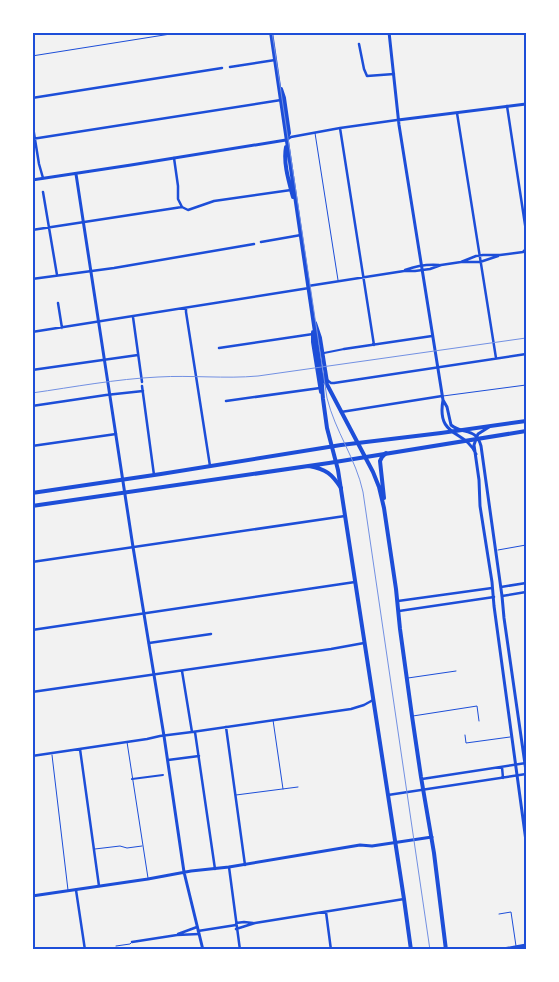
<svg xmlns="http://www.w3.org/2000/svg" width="559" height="982" font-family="'Fira Sans',sans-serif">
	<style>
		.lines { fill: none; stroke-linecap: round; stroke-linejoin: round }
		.service { stroke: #1d4ed8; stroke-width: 1 }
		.pedestrian { stroke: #1d4ed8; stroke-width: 2 }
		.minor { stroke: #1d4ed8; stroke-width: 2.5 }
		.tertiary { stroke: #1d4ed8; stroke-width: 3 }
		.primary { stroke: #1d4ed8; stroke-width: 4 }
		.trunk { stroke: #1d4ed8; stroke-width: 4 }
		.tram { stroke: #7290e2; stroke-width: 1 }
		.rail { stroke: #7290e2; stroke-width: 1 }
		.neatline { fill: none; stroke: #1d4ed8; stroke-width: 2 }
	</style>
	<rect width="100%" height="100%" fill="#f2f2f2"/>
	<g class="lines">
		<path class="service" d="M32,56L183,32
			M315,133L338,280
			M443,396L526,385
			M498,550L526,545
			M408,678L456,671
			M413,716L477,706L479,721
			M273,720L283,789
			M465,735L466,743L510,737
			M127,742L148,878
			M52,755L68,890
			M236,795L298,787
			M95,849L120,846L127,848L142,846
			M499,914L511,912L516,946
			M116,946L130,944L132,942"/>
		<path class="pedestrian" d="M324,353L344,349
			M132,779L163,775"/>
		<path class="minor" d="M359,44L364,69L367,76L394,74
			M230,67L275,60
			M32,98L222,68
			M507,106L526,231
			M457,113L496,358
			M32,121L39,164L43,178
			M340,128L374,345
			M32,139L281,100
			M288,139L291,137L340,128L397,120
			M174,158L178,186V199L182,207
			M43,192L57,275
			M32,230L182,207L188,210L214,201L291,190
			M261,242L301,235
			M462,262H480L498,256
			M405,270C416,266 427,264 439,265
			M32,279L114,268L254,244
			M308,286L404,271H415L430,269L441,265L461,262L476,256L483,255H500L523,252L526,249
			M58,303L62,328
			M186,308V312L210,466
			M133,317L142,382
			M32,332L309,288
			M219,348L313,334
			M344,349L432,336
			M32,370L138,355
			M327,380L331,383H334L526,354
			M142,386L154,475
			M226,401L320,388
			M32,406L106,395L143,391
			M341,412L442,396
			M32,446L116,434
			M32,562L345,516
			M501,587L526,583
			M502,596L526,592
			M398,601L492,588
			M399,611L494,597
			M32,630L355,582
			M149,643L211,634
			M182,671L192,732
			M32,692L331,649L364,643
			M226,727L245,865
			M195,732L215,869
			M80,749L99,886
			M32,756L147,739L160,736L192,732L351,709L364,705L373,700
			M168,760L199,756
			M502,767L503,778
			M422,779L526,763
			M388,795L526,774
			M229,867L240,950
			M76,890L85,950
			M326,912L331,950
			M236,923L244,922L253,923
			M236,929L255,923L404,899
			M198,931L236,925
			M178,934L197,927
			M132,942L177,935L199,934
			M73,950L85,948"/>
		<path class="tertiary" d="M389,32L399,125L443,400C436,438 466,430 476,454
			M398,120L526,104
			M76,174L133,547L164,736L184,872L203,950
			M32,180L131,165L286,140
			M443,400L447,407L451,425C463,435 476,427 481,446L502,596L504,618L526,771
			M489,427L478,434L476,439L474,445L479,480L480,506L492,582L494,606L526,841
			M32,896L148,879L191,871L229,867L360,845L372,846L432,837
			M498,950L526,945"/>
		<path class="primary" d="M271,32L321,373L323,399L327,428L338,470L404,899L411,950
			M281,89L284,98L289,133L287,138
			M286,147C283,163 289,182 293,197
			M315,323L320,338L327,382
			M313,332V342L321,392
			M322,375L373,472L379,487L384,508L396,589L400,629L412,716L421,777L434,853L446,950
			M384,498L380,461L382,457L386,453"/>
		<path class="trunk" d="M309,466C326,469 332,474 341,488
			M32,493L161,474L341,445L441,433L526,421
			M32,506L329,463L526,431"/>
		<path class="tram" d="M272,32L327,398C335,431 356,459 363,492L430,950"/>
		<path class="rail" d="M32,393C74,387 116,379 158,377C191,375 225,379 258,376L526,338"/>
	</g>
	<rect width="559" height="982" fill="none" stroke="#ffffff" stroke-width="68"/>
	<rect x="34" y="34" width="491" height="914" class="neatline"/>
</svg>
